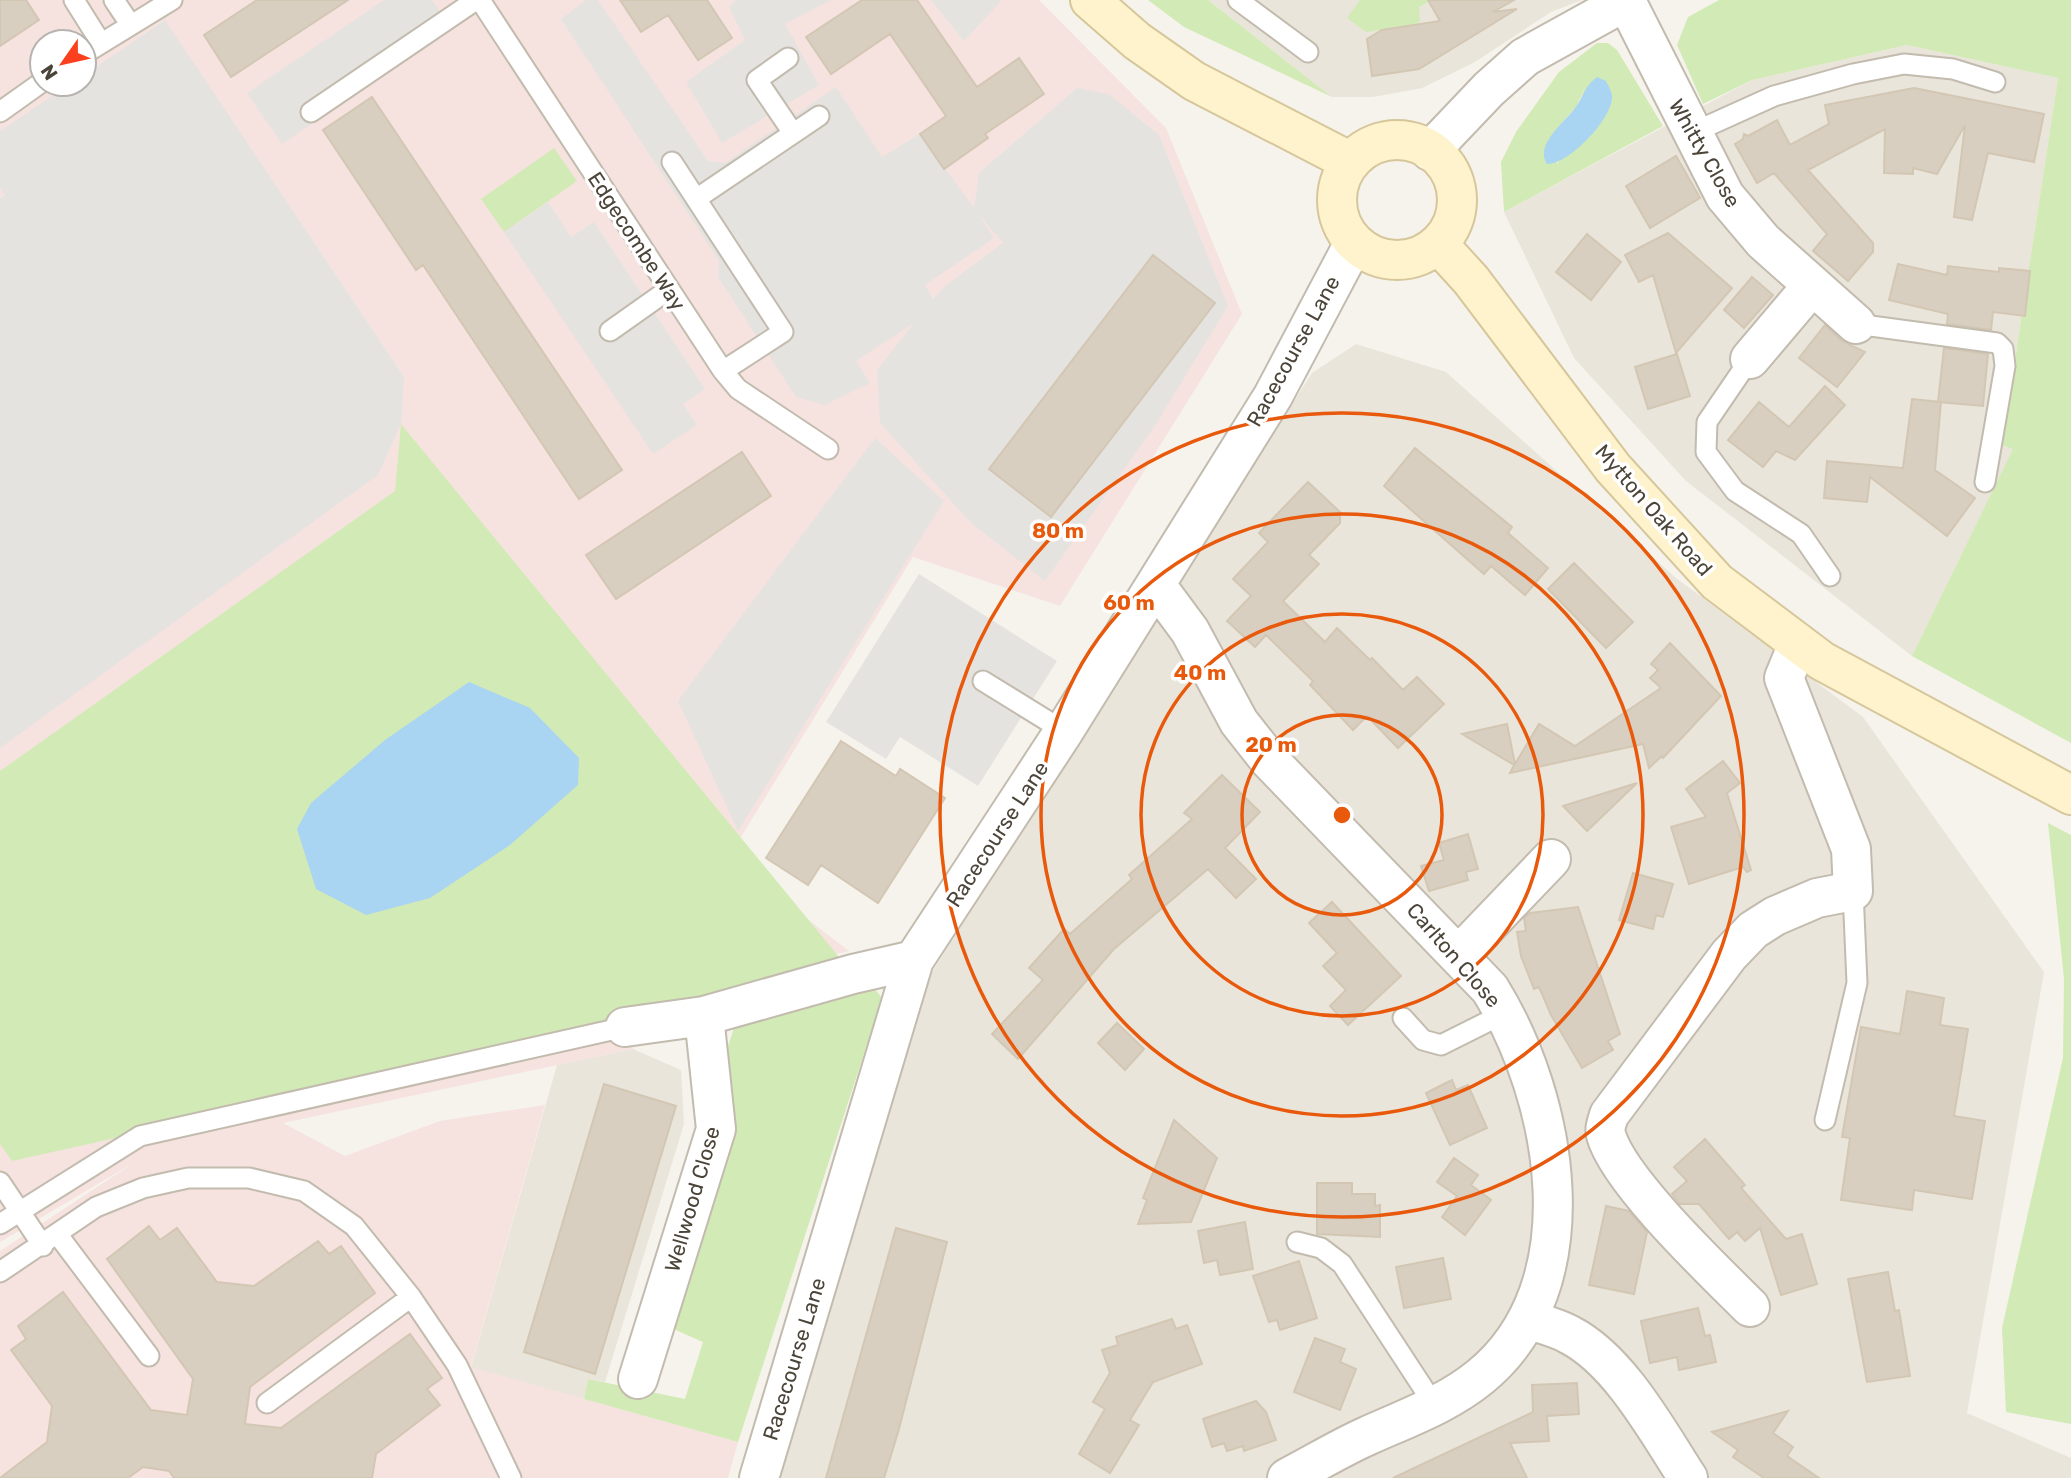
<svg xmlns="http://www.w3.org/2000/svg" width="2071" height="1478" font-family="Rubik,sans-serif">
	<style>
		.residential { fill: #eae5da }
		.medical { fill: #f6e3e0; fill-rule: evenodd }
		.green { fill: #d2eab5; fill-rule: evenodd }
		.parking { fill: #e5e3e0; fill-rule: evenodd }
		.water { fill: #a9d4f2 }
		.building { fill: #d8cfc1; stroke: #d3c7b4; stroke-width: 2 }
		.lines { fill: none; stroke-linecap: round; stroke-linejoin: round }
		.service-casing { stroke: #c2bbae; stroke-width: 23 }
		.minor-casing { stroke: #c2bbae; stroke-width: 42 }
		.secondary-casing { stroke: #d6c79b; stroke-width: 42 }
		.service { stroke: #fff; stroke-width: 19 }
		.minor { stroke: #fff; stroke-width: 38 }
		.secondary { stroke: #fff3cd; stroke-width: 38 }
		.ring { fill: none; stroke: #e8590c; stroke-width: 3.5 }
		.labels { text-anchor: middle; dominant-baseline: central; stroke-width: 7; stroke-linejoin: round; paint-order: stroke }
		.street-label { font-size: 21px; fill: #4b4439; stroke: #fff }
		.centre { fill: #e8590c; stroke: #fff; stroke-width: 3.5 }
		.ring-label { font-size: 21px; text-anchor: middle; font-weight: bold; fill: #e8590c; stroke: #fff; stroke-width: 7; stroke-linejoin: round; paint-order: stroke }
	</style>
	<rect width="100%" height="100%" fill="#f6f3ec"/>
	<path class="residential" d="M1208,0H1582L1551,12L1475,62L1422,88L1373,97H1332Z
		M1907,45L2058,78L2002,445L2014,448L1912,656L1686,481L1574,358L1504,212L1752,80Z
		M1356,344L1446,372L1676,578L1863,717L2044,972L1967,1413L2071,1458V1478H774L924,985L1312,373Z
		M633,1049L681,1070L684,1124L605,1382L588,1379L584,1399L471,1368L557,1065Z"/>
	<path class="medical" d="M0,0H1039L1166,128L1242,314L1060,606L913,557L728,858L849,951L630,1000L633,1049L283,1123L345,1156L440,1121L545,1105L471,1367L738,1442L728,1478H0V1251L135,1162L0,1242ZM42,42H84V84H42Z"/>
	<path class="green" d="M1148,0H1208L1332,97L1184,27Z
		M1360,0H1432L1419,7L1420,21L1415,25L1366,32L1347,18Z
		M1719,0H2071V743L1912,656L2013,449L2002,445L2058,78L1907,45L1752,80L1703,104L1677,45L1688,17Z
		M1597,43H1608L1617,50L1663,126L1504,212L1501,162L1516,132L1559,72ZM1585,87L1557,165L1560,125L1577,106Z
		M554,148L577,181L504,232L481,199Z
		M401,424L853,974L12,1161L0,1144V771L395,491Z
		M2048,823L2071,835V1424L2006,1412L2002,1328L2063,1058L2064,979Z
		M869,982L882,998L738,1442L584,1399L588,1379L685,1399L703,1342L669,1327L732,1132L728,1046L737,1019Z"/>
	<path class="parking" d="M384,0H432L452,29L282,144L247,93Z
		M586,0H598L708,161L725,163L836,87L882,157L920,134L974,208L979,173L1077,88L1109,94L1159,135L1228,306L1156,424L1045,581L971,523L880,423L877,370L914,323L856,361L870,383L825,405L796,397L718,277L719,261L561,19ZM979,215L1003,243L945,286L933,299L925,285L994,238Z
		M736,0H831L785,24L819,85L722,143L686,82L745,40L729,7Z
		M931,0H1002L964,41Z
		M165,20L404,377L401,424L378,475L0,748V199L5,195L0,188V131L70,84H84V75Z
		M548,202L571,237L594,222L705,389L683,404L697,425L653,454L504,232Z
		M875,438L944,501L738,831L678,701Z
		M919,574L1057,661L978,786L900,737L886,759L826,722Z"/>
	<path class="water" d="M1597,77L1606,81C1608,85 1612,92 1612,96C1613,119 1568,165 1547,164C1534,145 1565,122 1575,108C1585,95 1583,88 1597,77Z
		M469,682L530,708L579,758L578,785L510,845L430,898L366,915L316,889L297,829L311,803L385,740Z"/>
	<path class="building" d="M0,0H26L39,20L0,46Z
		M257,0H348L231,77L204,35Z
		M620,0H707L732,38L698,60L668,15L641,32Z
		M862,0H917L977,87L1019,58L1044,94L985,134L988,138L944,169L920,134L946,116L890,34L831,74L806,37Z
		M1428,0H1514L1493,12L1517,9L1419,69L1372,76L1367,39L1382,30L1440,21Z
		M1914,88L2044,114L2034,162L1988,153L1972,220L1954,217L1965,125L1937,174L1913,168V174L1884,173L1885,129L1808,170L1873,243V252L1848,281L1813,251L1827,234L1774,173L1757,183L1735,144L1743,139L1744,134L1748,136L1777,120L1790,145L1829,124L1825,105Z
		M372,97L622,470L579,499L423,265L416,270L323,130Z
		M1676,156L1700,198L1650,228L1626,186Z
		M1668,233L1732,288L1676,353L1653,275L1639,282L1625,255Z
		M1587,234L1621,262L1591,300L1556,272Z
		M1153,255L1215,303L1051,517L989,469Z
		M1898,264L1947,275L1948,266L1999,272V268L2030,271L2025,316L1993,312L1991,330L1947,324L1948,314L1889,300Z
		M1752,277L1773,295L1744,328L1724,310Z
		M1825,325L1842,341L1865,352L1837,387L1799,358Z
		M1944,348L1988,354L1983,406L1938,402Z
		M1677,354L1690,396L1648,409L1635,367Z
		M1825,386L1845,405L1795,460L1776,451L1763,467L1728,440L1759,402L1789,427Z
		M1912,399L1941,402L1935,470L1975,498L1947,536L1870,477L1867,502L1824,498L1827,461L1903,468Z
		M1415,448L1512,527L1508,533L1548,568L1525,595L1491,566L1484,574L1384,486Z
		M742,452L771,496L616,599L586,555Z
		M1308,482L1340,512V523L1309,555L1319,564L1283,601L1325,642L1337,628L1370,660L1372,658L1403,690L1417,677L1444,704L1398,748L1367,716L1353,730L1310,685L1313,681L1266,635L1255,647L1227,621L1251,596L1233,579L1268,542L1259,533Z
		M1574,563L1633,622L1606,648L1548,589Z
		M1670,643L1721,696L1663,758L1662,756L1649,768L1643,744L1510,773L1514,765L1462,734L1507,724L1515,764L1539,724L1575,746L1661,688L1650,678L1658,670L1651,664Z
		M841,741L896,776L900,769L945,798L878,903L821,865L808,885L766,858Z
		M1723,761L1740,783L1727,793L1751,870L1747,872L1743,867L1689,884L1671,827L1706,817L1686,789Z
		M1222,775L1260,812L1225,848L1256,879L1236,898L1208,869L1114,949L1018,1059L992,1034L1043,980L1029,968L1064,929L1070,934L1132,879L1129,875L1192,819L1184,813Z
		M1637,783L1587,831L1563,806Z
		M1468,834L1478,869L1466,872L1468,880L1429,891L1421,866L1444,860L1439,843Z
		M1633,873L1673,884L1663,917L1656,915L1653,929L1619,920Z
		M1332,902L1401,976L1348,1025L1330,1006L1346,990L1323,966L1337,953L1309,923Z
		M1578,907L1620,1034L1608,1041L1613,1050L1582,1068L1551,1015L1539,987L1534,989L1521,956L1517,932L1526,931L1524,918L1530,913Z
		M1907,991L1944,998L1940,1025L1968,1029L1954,1116L1985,1121L1972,1199L1914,1190L1912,1210L1841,1200L1850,1138L1842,1137L1861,1027L1900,1034Z
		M1117,1023L1144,1049L1125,1070L1098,1043Z
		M1452,1080L1456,1090L1468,1085L1487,1128L1450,1145L1426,1093Z
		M604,1084L676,1106L595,1374L524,1352Z
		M1174,1120L1217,1158L1191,1222L1138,1224L1147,1200L1143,1198Z
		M1705,1139L1745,1185L1741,1188L1786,1239L1802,1234L1817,1284L1781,1295L1760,1228L1745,1241L1737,1232L1729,1239L1699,1204H1680L1672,1194L1687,1181L1674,1167Z
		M1454,1158L1478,1175L1471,1185L1491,1200L1465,1235L1442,1217L1457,1196L1437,1182Z
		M1317,1183H1352V1194H1375V1206L1380,1205V1237L1317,1234Z
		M1606,1206L1629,1211L1647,1232L1634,1294L1589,1285Z
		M1245,1222L1253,1269L1220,1275L1217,1260L1204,1263L1198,1231Z
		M149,1226L160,1240L177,1228L217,1282L254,1286L318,1241L329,1254L341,1246L375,1293L250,1387L245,1424L281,1428L410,1334L442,1378L427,1389L440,1405L376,1454L372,1478H174L169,1471L143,1467L128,1478H0L47,1442L52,1406L11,1350L26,1339L18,1326L63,1292L151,1410L187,1415L193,1379L107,1259Z
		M896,1228L947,1242L899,1429L884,1478H826Z
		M1443,1258L1451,1299L1404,1308L1396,1267Z
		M1299,1261L1317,1318L1280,1330L1277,1320L1269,1322L1253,1276Z
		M1888,1272L1895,1311L1899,1310L1910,1376L1867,1382L1848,1279Z
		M1698,1308L1705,1336L1710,1335L1716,1362L1679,1370L1677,1357L1650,1363L1641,1321Z
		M1172,1319L1176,1329L1187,1325L1202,1364L1153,1382L1130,1420L1139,1425L1110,1473L1079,1454L1105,1409L1093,1402L1110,1373L1102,1350L1118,1345L1116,1337Z
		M1315,1338L1345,1349L1340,1362L1356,1369L1340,1410L1294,1392Z
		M1577,1383L1579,1414L1547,1416L1549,1441L1510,1443L1527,1478H1393L1533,1412L1532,1385Z
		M1256,1401L1266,1412L1276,1440L1244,1451L1243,1446L1227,1451L1224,1443L1212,1447L1203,1419Z
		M1788,1411L1773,1433L1793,1447L1787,1456L1819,1478H1764L1733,1457L1738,1450L1712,1432Z"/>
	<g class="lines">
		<g class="service-casing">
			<path id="service" d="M74,0L101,43
				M114,0L130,24
				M480,0L723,371L738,389L828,449
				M1238,0L1308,52
				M84,54L172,0
				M788,58L757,80L793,133
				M0,112L42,82
				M311,112L476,0
				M1692,133L1774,96L1853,74L1904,64L1953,69L1995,82
				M672,162L783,332L723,371
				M696,199L819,116
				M1856,324L1997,343L2003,349L2005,366L1985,482
				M610,331L668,290
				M1750,359L1707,422L1706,452L1735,491L1801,534L1830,576
				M983,681L1064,731
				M1403,1018L1423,1040L1441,1045L1505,1013
				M1825,1120L1857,983L1853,891
				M0,1182L43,1246
				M0,1224L140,1136L625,1027
				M58,1235L149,1356
				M1297,1242L1321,1248L1342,1264L1435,1406
				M0,1272L96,1207L143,1188L188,1178H249L304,1191L354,1226L411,1297L457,1365L511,1478
				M267,1403L411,1297"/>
		</g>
		<g class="minor-casing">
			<path id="minor" d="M1626,1L1725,196L1763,241L1856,324
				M1430,151L1489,89L1525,57L1628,0
				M1750,359L1811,287
				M1156,585L1190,631L1239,722L1269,760L1490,989C1557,1097 1593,1285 1480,1377C1447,1404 1407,1418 1367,1436C1340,1448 1314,1464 1287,1478
				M1459,955L1551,859
				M625,1027L704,1016L853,974L914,960
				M1750,1307C1714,1271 1619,1181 1606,1135C1604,1129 1607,1122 1609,1115L1729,955L1753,930L1775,916L1817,898L1853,891L1851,849L1784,678L1798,644
				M1529,1320C1542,1324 1558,1328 1570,1335C1620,1361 1658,1432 1688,1478
				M638,1379L716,1129L704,1016
				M759,1478L914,960L1064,731L1273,396L1354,243"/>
		</g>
		<g class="secondary-casing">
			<path id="secondary" d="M1090,0L1137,41L1194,81L1349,161
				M1337 200a60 60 0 1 1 120 0a60 60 0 1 1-120 0Z
				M1439,245L1471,280L1613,468L1717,582L1822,661L2071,795"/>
		</g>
		<use href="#service" class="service"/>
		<use href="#minor" class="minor"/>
		<use href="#secondary" class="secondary"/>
	</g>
	<g class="ring">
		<circle cx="1342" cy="815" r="100"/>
		<circle cx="1342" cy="815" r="201"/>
		<circle cx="1342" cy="815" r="301"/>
		<circle cx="1342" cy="815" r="402"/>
	</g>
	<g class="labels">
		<g class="street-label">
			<text transform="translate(1705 153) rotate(60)">Whitty Close</text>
			<text transform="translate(637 241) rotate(57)">Edgecombe Way</text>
			<text transform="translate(1293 351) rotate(-61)">Racecourse Lane</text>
			<text transform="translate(1654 510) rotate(49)">Mytton Oak Road</text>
			<text transform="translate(997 834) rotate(-57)">Racecourse Lane</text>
			<text transform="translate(1454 955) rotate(49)">Carlton Close</text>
			<text transform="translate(692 1199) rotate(-74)">Wellwood Close</text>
			<text transform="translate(794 1359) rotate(-73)">Racecourse Lane</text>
		</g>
	</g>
	<circle cx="1342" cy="815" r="10" class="centre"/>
	<g class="ring-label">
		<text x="1058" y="538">80 m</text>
		<text x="1129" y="610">60 m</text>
		<text x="1200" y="680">40 m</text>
		<text x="1271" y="752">20 m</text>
	</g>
	<g transform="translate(63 63) rotate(236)"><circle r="33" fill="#ffffff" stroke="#b7b4b0" stroke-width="2"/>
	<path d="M0-5L12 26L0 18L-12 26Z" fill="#fc3f1d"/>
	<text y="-10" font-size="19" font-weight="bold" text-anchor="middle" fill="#4b4439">N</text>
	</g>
</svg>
